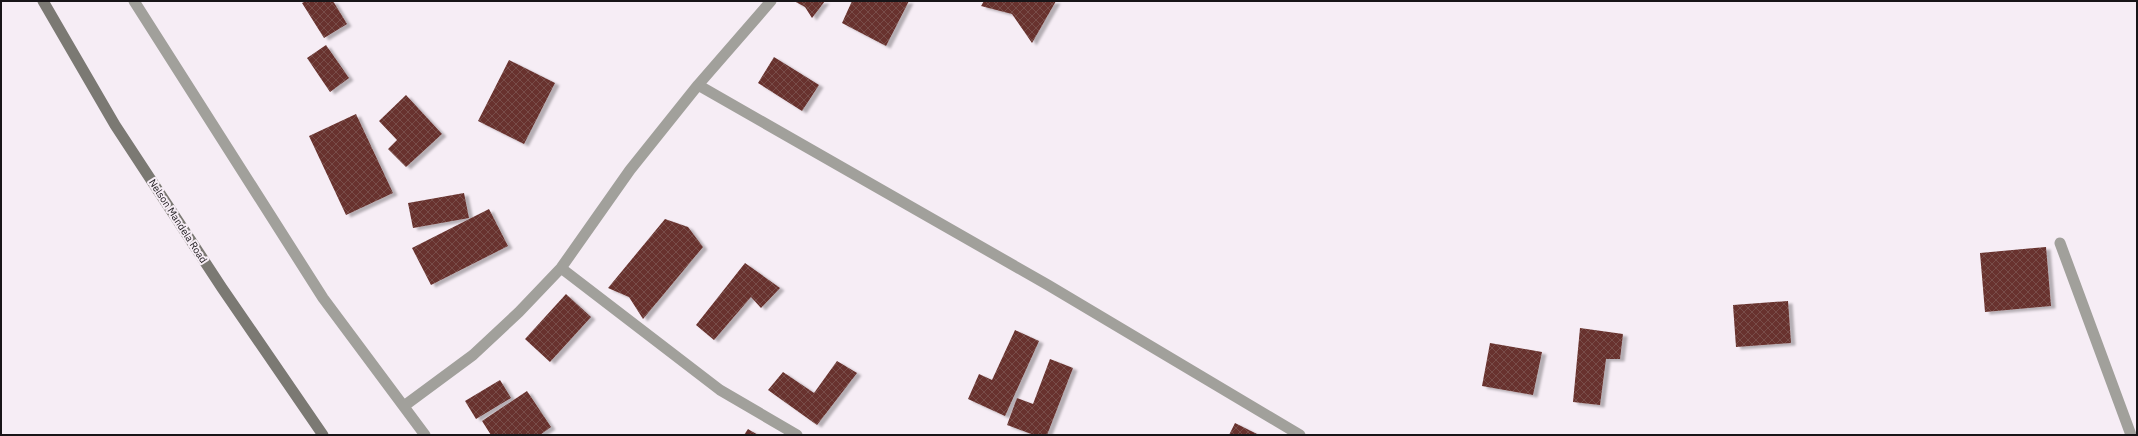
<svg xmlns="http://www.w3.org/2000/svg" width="2138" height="436" font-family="'IBM Plex Sans',sans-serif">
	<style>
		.building { fill: url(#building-cross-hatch); filter: url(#shadow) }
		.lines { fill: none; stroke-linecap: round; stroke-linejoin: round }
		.minor { stroke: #a1a09b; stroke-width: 11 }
		.secondary { stroke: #7b7973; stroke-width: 11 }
		.labels { text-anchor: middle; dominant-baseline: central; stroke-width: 4; stroke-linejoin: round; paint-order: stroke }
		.street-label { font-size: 10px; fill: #181518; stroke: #f6edf5 }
	</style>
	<defs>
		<pattern id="building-cross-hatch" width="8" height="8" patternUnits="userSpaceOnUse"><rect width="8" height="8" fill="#67322d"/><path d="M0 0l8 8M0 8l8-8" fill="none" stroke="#784d49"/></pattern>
		<filter id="shadow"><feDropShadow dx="4.5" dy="2.5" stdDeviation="1" flood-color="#0004"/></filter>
	</defs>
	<rect width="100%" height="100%" fill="#f6edf5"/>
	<path class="building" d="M306,1H333L347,24L324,38L302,3Z
		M794,1H825L812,18L805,7Z
		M852,1H909L886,46L842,23Z
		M984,1H1056L1032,43L1012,14L981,6Z
		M326,45L349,78L330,92L307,58Z
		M774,57L819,85L802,111L758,83Z
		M509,60L555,83L524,144L478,121Z
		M406,95L442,134L406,167L388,149L397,140L379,121Z
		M356,114L393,193L346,215L309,136Z
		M464,193L469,218L413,228L408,203Z
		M489,209L508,246L431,285L412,248Z
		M665,219L688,227L703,247L643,319L629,297L608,288Z
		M2046,247L2051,306L1985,312L1980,253Z
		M745,263L780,288L761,308L751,297L714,340L696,325Z
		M566,294L591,317L550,362L525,339Z
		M1788,301L1791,343L1736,347L1733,305Z
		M1580,328L1623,334L1620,359H1606L1600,405L1573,402Z
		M1015,330L1039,341L1005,416L968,399L979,374L992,380Z
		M1490,343L1542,352L1533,395L1482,386Z
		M1050,359L1073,368L1047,435H1034L1007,425L1017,398L1033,404Z
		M837,361L857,373L817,425L768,390L783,372L814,393Z
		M500,380L511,398L476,419L465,401Z
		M527,391L551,427L540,435H491L482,421Z
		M1235,423L1259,435H1229Z
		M748,429L758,435H744Z"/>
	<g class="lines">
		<path class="minor" d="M134,1L323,298L425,435
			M698,85L1048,285L1300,435
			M2060,243L2131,435
			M561,268L720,390L797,435
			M404,406L473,355L519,312L561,268L630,170L698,85L771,1"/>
		<path class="secondary" d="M43,1L115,125L222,288L323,435"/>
	</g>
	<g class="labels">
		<g class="street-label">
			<text transform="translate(178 221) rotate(57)">Nelson Mandela Road</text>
		</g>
	</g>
	<rect width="2138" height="436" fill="none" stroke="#181518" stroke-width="4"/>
</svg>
